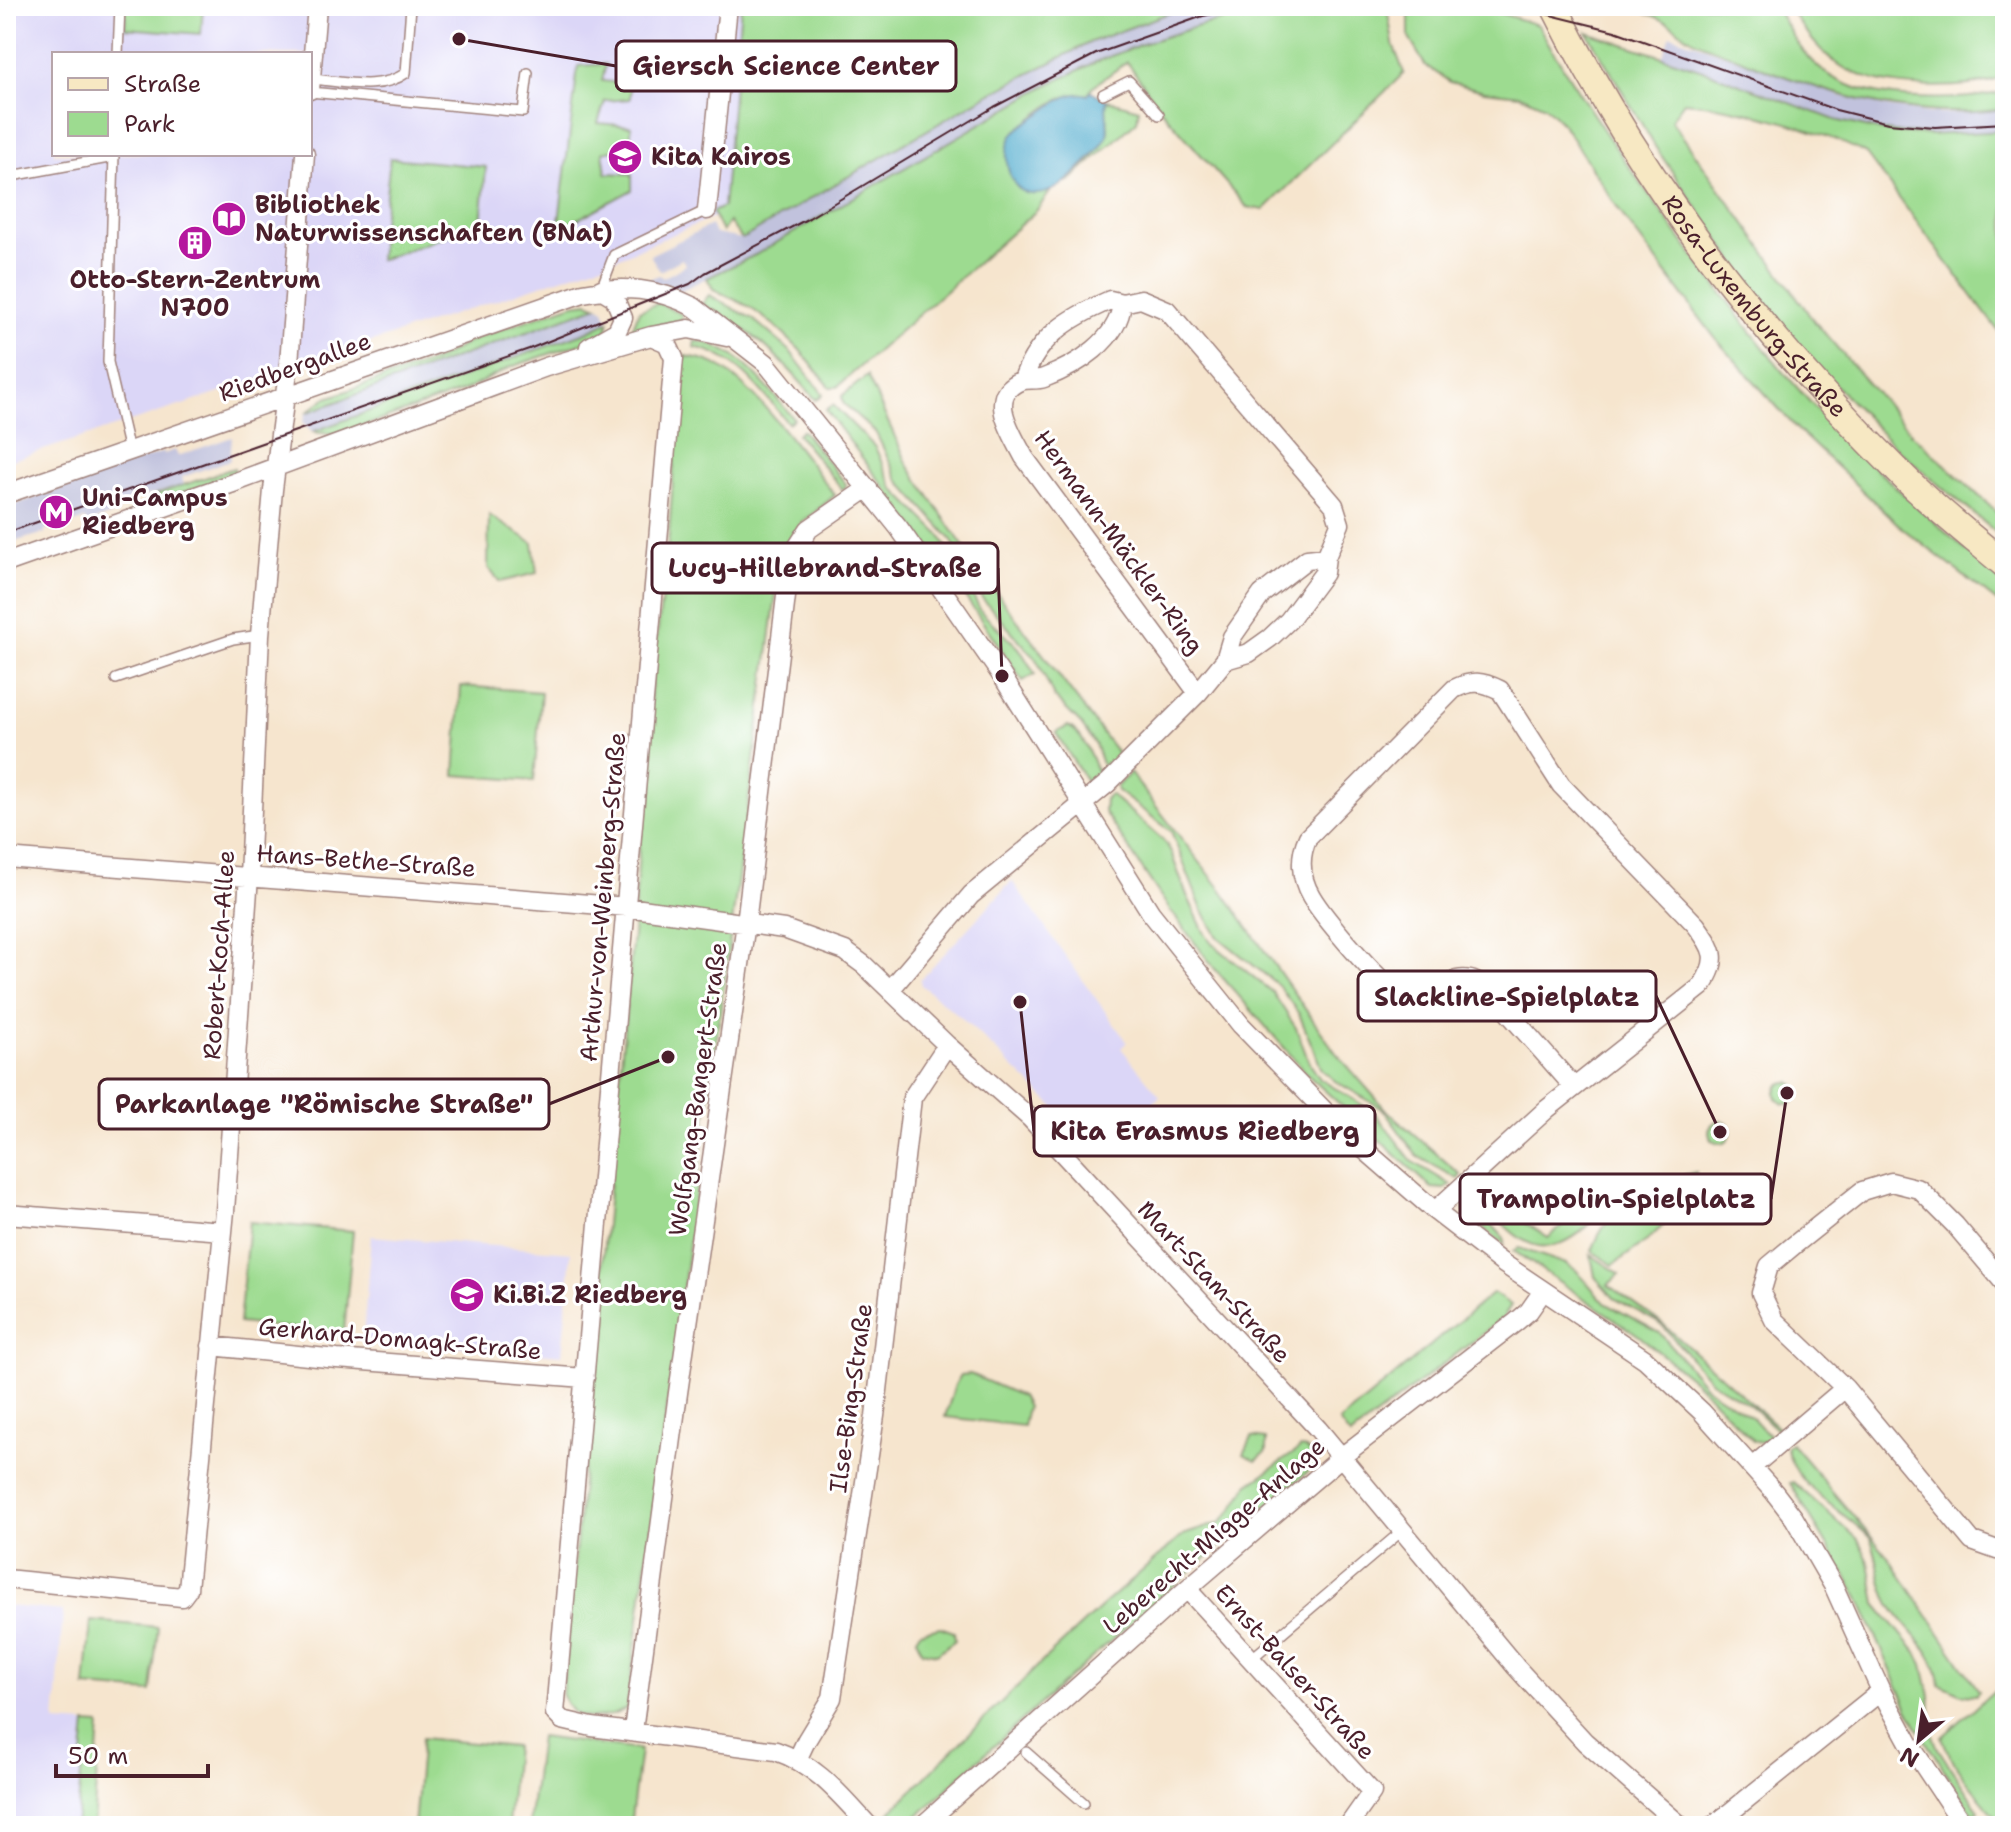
<svg xmlns="http://www.w3.org/2000/svg" width="2011" height="1832" font-family="'Shantell Sans',sans-serif">
	<style>
		.built { fill: #dbd6f7; fill-rule: evenodd }
		.industrial { fill: #c1c2dd }
		.green { fill: #9ddb90; stroke: #747d5e; stroke-width: 2 }
		.water { fill: #4fabcd; stroke: #4c657c; stroke-width: 2 }
		.lines { fill: none; stroke-linecap: round; stroke-linejoin: round }
		.service-casing { stroke: #a0827c; stroke-width: 12 }
		.minor-casing { stroke: #a0827c; stroke-width: 21 }
		.secondary-casing { stroke: #a0827c; stroke-width: 29 }
		.service { stroke: #fff; stroke-width: 9 }
		.minor { stroke: #fff; stroke-width: 18 }
		.secondary { stroke: #f7e8c3; stroke-width: 26 }
		.tram { stroke: #4a1f2b; stroke-width: 2 }
		.labels { text-anchor: middle; dominant-baseline: central; stroke-width: 6; stroke-linejoin: round; paint-order: stroke }
		.poi-label { font-size: 24px; font-weight: bold; fill: #4a1f2b; stroke: #fff; text-anchor: start }
		.street-label { font-size: 24px; fill: #4a1f2b; stroke: #fff }
		.leader { fill: none; stroke: #4a1f2b; stroke-width: 3 }
		.callout-dot { fill: #4a1f2b; stroke: #fff; stroke-width: 3 }
		.callout { fill: #fff; stroke: #4a1f2b; stroke-width: 3 }
		.callout-label { font-size: 26px; text-anchor: middle; font-weight: bold; fill: #4a1f2b }
	</style>
	<rect width="100%" height="100%" fill="#fff"/>
	<filter id="ink" filterUnits="userSpaceOnUse"><feTurbulence type="fractalNoise" baseFrequency=".0125" numOctaves="2"/><feDisplacementMap in="SourceGraphic" scale="16" xChannelSelector="R" yChannelSelector="G"/><feConvolveMatrix kernelMatrix="1 2 1 2 8 2 1 2 1" color-interpolation-filters="sRGB"/></filter>
	<filter id="wash" filterUnits="userSpaceOnUse"><feTurbulence type="fractalNoise" baseFrequency=".006" numOctaves="4" result="noise"/><feDisplacementMap in="SourceGraphic" scale="32" xChannelSelector="R" yChannelSelector="G"/><feGaussianBlur stdDeviation="1.8" result="paint"/><feColorMatrix in="noise" values="0 0 0 0 0 0 0 0 0 0 0 0 0 0 0 0 0 1.4 0 .05"/><feComposite in="paint" operator="in"/></filter>
	<g filter="url(#wash)">
		<rect width="100%" height="100%" fill="#f6e5ce"/>
		<path class="built" d="M6,6H740L723,213L608,262L284,372L6,462ZM54,54H310V154H54Z
			M1012,881L1127,1042L1121,1048L1160,1096L1102,1153L963,1019L921,985L920,980Z
			M371,1236L571,1252L562,1355L363,1339Z
			M6,1606L63,1611L55,1722L86,1724L76,1826H6Z"/>
		<path class="industrial" d="M1189,6H1294L1205,24L1047,85L755,255L675,293L647,280L659,275L663,278L686,265L682,259L660,271L650,255L711,225L715,234L742,239L989,94L1091,42Z
			M1671,35L1840,96L1891,108L1936,114L1973,113L2005,109V131L1930,135L1883,131L1835,120L1662,57Z
			M598,306L604,310L609,321L586,332L312,432L303,422L306,413Z
			M232,437L230,460L182,477L184,485L128,501L129,505L117,509L118,513L87,523L85,519L74,523L73,520L45,530V533L6,544V508L163,452L164,454L175,450L178,456Z"/>
		<path class="green" d="M126,6H203L201,34L125,28Z
			M741,6H1188L1091,42L989,94L742,239L729,222L722,232L712,212L723,207Z
			M1294,6H1387L1393,44L1404,73L1264,210L1247,207L1164,113L1127,62L1092,87L1088,95C1063,87 1033,119 1014,132L1036,194L1052,189L1037,210L837,387H830L799,349L774,325L748,306L713,289L707,278L755,255L1047,85L1098,61L1145,43L1205,24Z
			M1409,6H1477L1538,25C1583,104 1636,178 1690,251C1729,303 1767,355 1811,403C1872,468 1938,526 2005,585V608L1902,528L1798,430L1716,339L1625,219L1562,123L1545,106L1520,95L1484,91L1450,82L1425,65L1409,38Z
			M1629,6H1775C1787,26 1800,52 1818,67C1861,105 1952,102 2005,92V109C1916,122 1832,96 1750,63C1730,54 1707,48 1688,37C1682,34 1678,29 1673,26C1660,17 1643,12 1629,6Z
			M1788,6H2005V78C1956,91 1872,93 1831,59C1813,44 1800,25 1788,6Z
			M1587,32L1706,71L1835,120L1883,131L1930,135L2005,131V340L1866,154C1819,129 1737,106 1684,102L1671,120L1814,321L1911,433L2005,520V540L1897,449L1809,358L1739,269L1656,148Z
			M606,64L602,81L630,84V99L605,101L598,123L631,126V146L603,152L606,173L632,174V190L558,230L578,66Z
			M1107,100L1139,109L1137,121L1067,183C1078,171 1106,147 1108,132C1109,120 1104,116 1107,100Z
			M390,158L486,167L481,224L379,260Z
			M709,295L753,319L789,350L823,394L816,400C779,356 754,331 702,304Z
			M588,302L598,306L306,413L324,399L436,360L477,338L573,304Z
			M658,303L682,314L681,321L659,325L630,335L639,311Z
			M609,321L607,330L593,339L511,367L466,390L338,435L312,432L586,332Z
			M695,341C739,346 767,388 794,419L788,423C762,392 737,355 694,347Z
			M682,356C697,357 711,360 723,369C764,397 803,456 835,495L803,522L786,544L778,580L627,1708C615,1716 588,1723 574,1713C569,1710 565,1700 562,1696L633,934L651,690L669,534Z
			M867,376L908,465L981,572L1121,758L1109,770L1103,767L1095,744L1081,724L1054,697L1037,660L981,597L951,539L899,481L876,433L843,403L842,396Z
			M833,405L875,447L893,488L940,535L982,613L1019,648L1035,674L1023,681L942,563L826,410Z
			M802,430L846,484L845,488L842,489L797,434Z
			M234,468L236,474L160,500L157,494Z
			M489,515L533,543L537,573L500,582L488,568Z
			M461,686L541,692L534,781L455,775Z
			M1068,726C1087,736 1091,761 1101,779L1096,783L1086,781L1056,733Z
			M1130,773L1224,893L1336,1053L1386,1110L1461,1175L1458,1179L1417,1156L1383,1109L1335,1081L1322,1070L1299,1014L1278,985L1218,937L1202,910L1171,831L1117,791L1116,787Z
			M1110,794L1163,840L1170,850L1186,893L1205,934L1213,944L1273,993L1296,1028L1309,1062L1320,1079L1374,1112L1412,1161L1451,1185L1444,1189L1432,1188L1310,1077L1215,969L1170,910L1104,812L1105,799Z
			M1776 1093a11 11 0 1 1 22 0a11 11 0 1 1-22 0Z
			M1709 1132a11 11 0 1 1 22 0a11 11 0 1 1-22 0Z
			M1696,1172L1697,1193L1648,1240L1613,1265L1592,1251C1610,1201 1647,1184 1696,1172Z
			M1610,1187L1617,1195C1608,1204 1600,1214 1591,1223C1537,1275 1511,1231 1473,1192L1474,1188L1481,1192L1548,1238Z
			M1466,1196L1504,1238V1244L1465,1214L1463,1200Z
			M249,1222L353,1231L344,1333L239,1323Z
			M1519,1248L1566,1264L1576,1270L1605,1303L1660,1333L1707,1388L1753,1418L1771,1438L1763,1442L1753,1441L1696,1382L1638,1335L1514,1251Z
			M1591,1255L1620,1274L1608,1285L1664,1325L1780,1429L1778,1431L1750,1405L1711,1381L1662,1325L1614,1298L1595,1277Z
			M1493,1293L1511,1305L1503,1318L1350,1436L1339,1422Z
			M970,1374L1021,1396L1027,1407L1023,1426L945,1417L955,1385L961,1375Z
			M1252,1437L1266,1439V1452L1256,1461L1244,1454Z
			M1791,1443L1889,1558L1979,1691L1976,1695L1962,1694L1940,1684C1938,1651 1906,1631 1890,1604C1878,1584 1880,1559 1870,1538C1842,1509 1796,1489 1786,1447Z
			M1301,1448L1306,1449L1318,1462L1315,1466C1175,1582 1040,1702 907,1826H895L888,1816L890,1812L1044,1660L1100,1608L1183,1535L1220,1523L1233,1509L1248,1485Z
			M1793,1482L1858,1539L1869,1562L1876,1604L1917,1653L1923,1664L1930,1696L1932,1732L1937,1747L1979,1811L1974,1815L1926,1742L1908,1709L1859,1598L1790,1483Z
			M91,1621L158,1627L151,1692L85,1687Z
			M940,1627L954,1632L955,1640L937,1654L922,1651L916,1638L920,1632Z
			M2005,1681V1826H2004C1982,1800 1953,1770 1942,1737Z
			M86,1724L100,1725L93,1826H76Z
			M540,1737L640,1750L630,1826H529Z
			M422,1738L515,1747L508,1826H414Z"/>
		<path class="water" d="M1091,91L1107,100C1104,114 1110,126 1107,136C1103,147 1091,157 1083,165C1070,179 1053,196 1031,194C1007,192 1000,150 1014,133C1021,124 1035,118 1044,111C1057,102 1071,90 1088,95Z"/>
	</g>
	<g filter="url(#ink)">
		<g class="lines">
			<g class="service-casing">
				<path id="service" d="M118,54L120,6
					M311,79C342,81 379,92 406,73L411,6
					M310,92L523,112L528,73
					M1103,94L1129,81L1159,115
					M114,154L108,362L129,451
					M6,177L114,157
					M601,289L614,255L707,210
					M116,679L233,639L260,635
					M1251,1659L1403,1530
					M1026,1752L1084,1803"/>
			</g>
			<g class="minor-casing">
				<path id="minor" d="M310,90L317,6
					M707,210L728,6
					M1122,303C1119,340 1076,366 1044,378C1036,381 1027,378 1020,381C985,396 1013,435 1024,457L1198,693
					M651,336L667,343L674,358L555,1713L562,1720L592,1727L776,1751C817,1765 840,1795 869,1826
					M589,347L617,331L623,318L614,297L601,289
					M1023,379C1039,336 1069,318 1110,300L1122,303L1141,299L1167,310L1334,505L1340,524L1326,557L1324,573L1289,620L1270,638L1249,653L1225,660
					M6,494L583,293C624,285 657,288 694,307L766,363L899,528L1002,676L1151,913L1241,1025L1351,1138L1435,1211L1501,1262L1645,1359L1702,1412L1774,1492L1794,1518L1834,1587L1881,1691L1912,1748L1964,1826
					M6,563L233,483L546,367L651,336L689,329L727,337
					M6,858L627,907L784,929L845,951L864,965L947,1045L1030,1118L1318,1429L1516,1667L1585,1742L1681,1826
					M890,990L971,895L1108,783L1198,693L1225,660L1232,637L1262,594L1307,559L1326,557
					M1435,1211L1547,1109L1702,986C1720,958 1714,950 1696,925L1561,785L1500,690C1482,681 1472,680 1454,689L1308,837C1299,856 1300,877 1311,896C1322,915 1380,985 1398,992C1425,1003 1450,970 1476,982C1481,984 1486,990 1491,993L1574,1087
					M6,1214L223,1231
					M2005,1284L1955,1225L1919,1189L1891,1182L1862,1191L1793,1246L1769,1266L1761,1293L1774,1320L1845,1388L1972,1541L1997,1550L2005,1549
					M211,1346L337,1359L585,1378
					M1752,1467L1845,1388
					M6,1579L182,1597L188,1589L225,1211L249,876L260,635L273,490L289,363L305,154
					M1187,1589L1372,1792L1348,1826
					M633,1731L678,1393L746,923L788,580L796,549L809,529L868,488
					M798,1758L806,1741L832,1698L875,1416L912,1098L947,1045
					M922,1826L1187,1589L1340,1458L1516,1322L1529,1311L1543,1291
					M1713,1826L1881,1691"/>
			</g>
			<g class="secondary-casing">
				<g id="secondary">
					<path id="s1" d="M1554,6C1640,180 1763,337 1900,473C1932,506 1970,535 2005,565"/>
				</g>
			</g>
			<use href="#service" class="service"/>
			<use href="#minor" class="minor"/>
			<use href="#secondary" class="secondary"/>
			<path class="tram" d="M1514,6L1615,31L1836,110L1888,123L1935,127L2005,123
				M6,533L529,349L690,284L705,273L809,218L994,107L1096,54L1203,16L1253,6"/>
		</g>
	</g>
	<defs>
		<g id="school-disc" transform="scale(1.8)"><circle r="9.5" fill="#b5179e" stroke="#fff"/><path d="M0-5L7-2L0 1L-7-2ZM-4 1L0 2.5L4 1V4Q0 6-4 4Z" fill="#fff"/></g>
		<g id="library-disc" transform="scale(1.8)"><circle r="9.5" fill="#b5179e" stroke="#fff"/><path d="M-6-4Q-3-5.5-.7-3.5V5Q-3 3-6 4ZM6-4Q3-5.5 .7-3.5V5Q3 3 6 4Z" fill="#fff"/></g>
		<g id="building-disc" transform="scale(1.8)"><circle r="9.5" fill="#b5179e" stroke="#fff"/><path d="M-4-6H4V6H1V3H-1V6H-4ZM-2.5-4.3h1.7v1.8h-1.7ZM.8-4.3h1.7v1.8H.8ZM-2.5-1h1.7V.8h-1.7ZM.8-1h1.7V.8H.8Z" fill="#fff"/></g>
		<g id="metro-disc" transform="scale(1.8)"><circle r="9.5" fill="#b5179e" stroke="#fff"/><path d="M-5.5 5V-5H-3L0 0L3-5H5.5V5H3V-.5L0 4L-3-.5V5Z" fill="#fff"/></g>
	</defs>
	<g fill-rule="evenodd">
		<use href="#school-disc" x="625" y="157"/>
		<use href="#library-disc" x="229" y="219"/>
		<use href="#building-disc" x="195" y="243"/>
		<use href="#metro-disc" x="56" y="512"/>
		<use href="#school-disc" x="467" y="1295"/>
	</g>
	<g class="labels">
		<g class="poi-label">
			<text x="651" y="157">Kita Kairos</text>
			<text x="255" y="205">Bibliothek<tspan x="255" dy="28">Naturwissenschaften (BNat)</tspan></text>
			<text x="195" y="280" text-anchor="middle">Otto-Stern-Zentrum<tspan x="195" dy="28">N700</tspan></text>
			<text x="82" y="498">Uni-Campus<tspan x="82" dy="28">Riedberg</tspan></text>
			<text x="493" y="1295">Ki.Bi.Z Riedberg</text>
		</g>
		<g class="street-label">
			<text stroke="none"><textPath href="#s1" startOffset="362">Rosa-Luxemburg-Straße</textPath></text>
			<text transform="translate(295 367) rotate(-20)">Riedbergallee</text>
			<text transform="translate(1119 542) rotate(54)">Hermann-Mäckler-Ring</text>
			<text transform="translate(366 861) rotate(4)">Hans-Bethe-Straße</text>
			<text transform="translate(603 897) rotate(-85)">Arthur-von-Weinberg-Straße</text>
			<text transform="translate(219 955) rotate(-86)">Robert-Koch-Allee</text>
			<text transform="translate(698 1089) rotate(-82)">Wolfgang-Bangert-Straße</text>
			<text transform="translate(1214 1282) rotate(47)">Mart-Stam-Straße</text>
			<text transform="translate(400 1339) rotate(5)">Gerhard-Domagk-Straße</text>
			<text transform="translate(851 1398) rotate(-82)">Ilse-Bing-Straße</text>
			<text transform="translate(1214 1536) rotate(-41)">Leberecht-Migge-Anlage</text>
			<text transform="translate(1295 1672) rotate(48)">Ernst-Balser-Straße</text>
		</g>
	</g>
	<path class="leader" d="M459 39L616 66M1002 676L998 568M1720 1132L1656 996M668 1057L549 1104M1020 1002L1034 1131M1787 1093L1771 1199"/>
	<g class="callout-dot">
		<circle cx="459" cy="39" r="8"/>
		<circle cx="1002" cy="676" r="8"/>
		<circle cx="1720" cy="1132" r="8"/>
		<circle cx="668" cy="1057" r="8"/>
		<circle cx="1020" cy="1002" r="8"/>
		<circle cx="1787" cy="1093" r="8"/>
	</g>
	<g class="callout">
		<rect x="616" y="41" width="340" height="50" rx="8"/>
		<rect x="652" y="543" width="346" height="50" rx="8"/>
		<rect x="1358" y="971" width="298" height="50" rx="8"/>
		<rect x="99" y="1079" width="450" height="50" rx="8"/>
		<rect x="1034" y="1106" width="341" height="50" rx="8"/>
		<rect x="1460" y="1174" width="311" height="50" rx="8"/>
	</g>
	<g class="callout-label">
		<text x="786" y="75">Giersch Science Center</text>
		<text x="825" y="577">Lucy-Hillebrand-Straße</text>
		<text x="1507" y="1006">Slackline-Spielplatz</text>
		<text x="324" y="1113">Parkanlage "Römische Straße"</text>
		<text x="1205" y="1140">Kita Erasmus Riedberg</text>
		<text x="1616" y="1208">Trampolin-Spielplatz</text>
	</g>
	<rect width="2011" height="1832" fill="none" stroke="#fff" stroke-width="32"/>
	<rect x="52" y="52" width="260" height="104" fill="#ffffff" stroke="#b7a5aa" stroke-width="2"/>
	<rect x="68" y="78" width="40" height="12" fill="#f7e8c3" stroke="#b7a5aa" stroke-width="2"/>
	<text x="124" y="92" font-size="24" fill="#4a1f2b">Straße</text>
	<rect x="68" y="112" width="40" height="24" fill="#9ddb90" stroke="#b7a5aa" stroke-width="2"/>
	<text x="124" y="132" font-size="24" fill="#4a1f2b">Park</text>
	<g transform="translate(1919 1740) rotate(209)" stroke="#ffffff" stroke-width="6" paint-order="stroke">
	<path d="M0-6L14 30L0 20L-14 30Z" fill="#4a1f2b"/>
	<text y="-12" font-size="22" font-weight="bold" text-anchor="middle" fill="#4a1f2b">N</text>
	</g>
	<path d="M56 1764v12h152v-12" fill="none" stroke="#4a1f2b" stroke-width="4"/>
	<text x="68" y="1764" font-size="24" fill="#4a1f2b" stroke="#ffffff" stroke-width="6" paint-order="stroke">50 m</text>
</svg>
